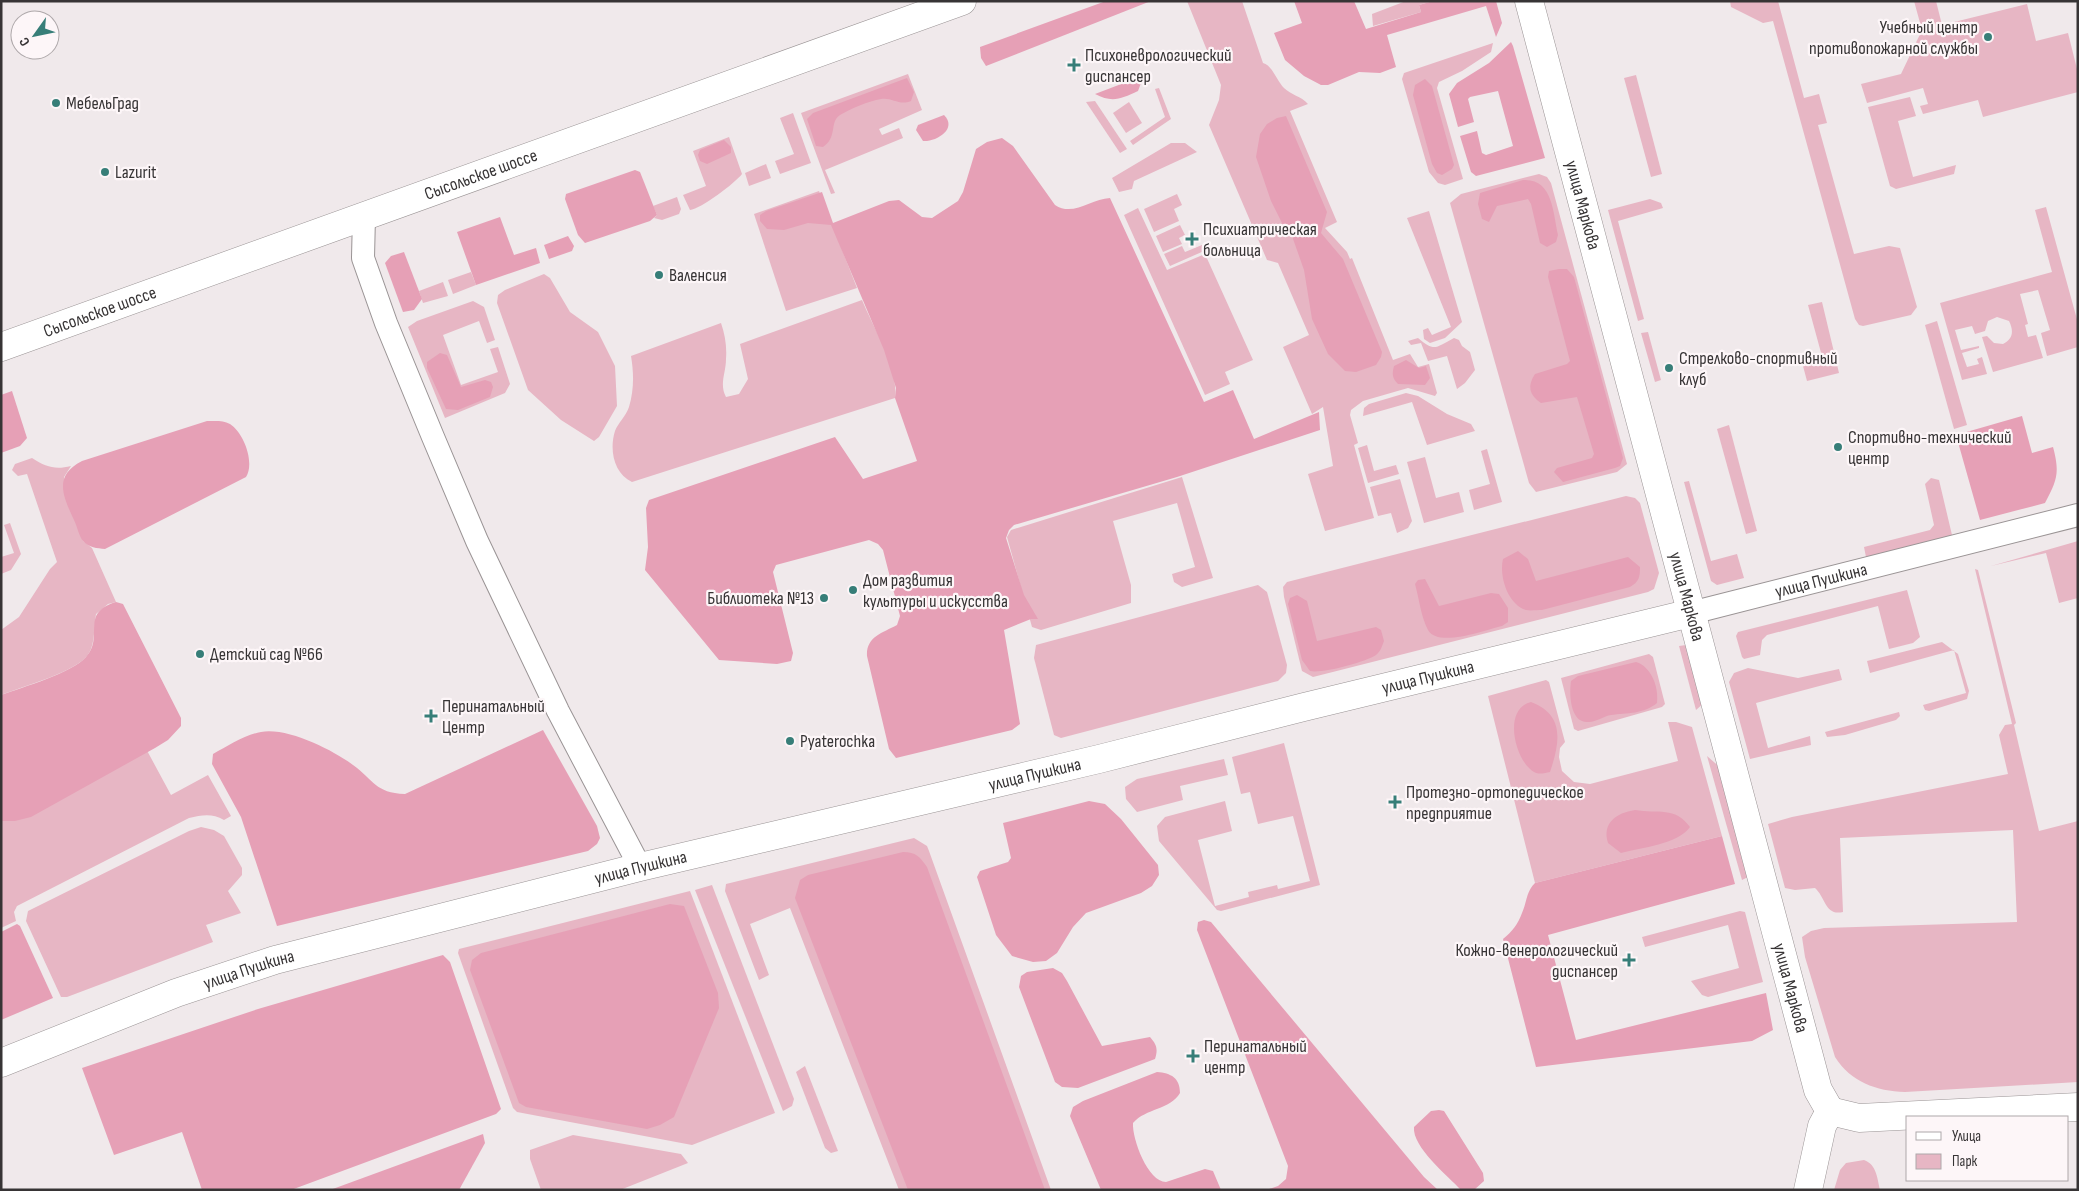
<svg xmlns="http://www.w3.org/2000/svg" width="2079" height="1191" font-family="'Sofia Sans Condensed',sans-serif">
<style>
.green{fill:#e7b6c4}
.forest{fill:#e6a0b6}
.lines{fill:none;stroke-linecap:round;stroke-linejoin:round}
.minor-casing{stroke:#9a9495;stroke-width:24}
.tertiary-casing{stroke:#9a9495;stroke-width:29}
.primary-casing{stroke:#9a9495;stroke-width:29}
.minor{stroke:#fff;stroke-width:22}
.tertiary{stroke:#fff;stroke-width:28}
.primary{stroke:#fff;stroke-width:28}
.poi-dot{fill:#377e78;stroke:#fdf6f8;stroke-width:2}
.labels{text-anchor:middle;stroke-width:4.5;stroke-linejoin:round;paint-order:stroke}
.poi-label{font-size:18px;fill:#373435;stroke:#fdf6f8;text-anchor:start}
.street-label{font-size:18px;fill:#373435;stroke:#fdf6f8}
</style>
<rect width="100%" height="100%" fill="#f0e9eb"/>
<g class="green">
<path d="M 1187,1 L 1242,1 L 1263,63 C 1272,65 1277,81 1284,88 C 1291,95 1301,96 1308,104 L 1290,111 L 1337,222 L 1325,228 L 1347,252 L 1350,259 L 1352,258 L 1393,360 L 1410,354 L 1418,367 L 1429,364 L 1437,393 L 1435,396 L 1408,388 L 1363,401 L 1351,410 L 1350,415 L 1358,443 L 1354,445 L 1374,518 L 1325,531 L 1308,474 L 1333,466 L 1323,407 L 1312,414 L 1283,347 L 1309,335 L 1278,263 L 1267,260 L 1209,125 L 1219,100 L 1221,85 Z"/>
<polygon points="1406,1 1433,1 1419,5 1421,12 1373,26 1372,14"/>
<polygon points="1730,1 1778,1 1804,98 1819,94 1827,123 1818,125 1854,254 1889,246 1900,248 1917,307 1911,315 1863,326 1859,325 1855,319 1773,21 1763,23 1731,7"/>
<polygon points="1914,1 1936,1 1942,25 2027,4 2036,41 2068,33 2078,73 2078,92 1983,117 1978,100 1923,114 1920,106 1928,104 1923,88 1867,103 1861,84 1901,74 1922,30"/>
<polygon points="1493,43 1491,52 1462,71 1439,82 1437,88 1463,179 1445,185 1438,183 1429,172 1402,79 1404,73"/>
<polygon points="908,74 922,110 879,129 882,135 899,128 903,138 825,170 835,193 831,194 801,113"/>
<polygon points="1636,75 1662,174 1651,177 1624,78"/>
<polygon points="1159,88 1171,119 1133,145 1130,141 1165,117 1155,89"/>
<polygon points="1910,97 1916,116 1898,121 1913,177 1956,165 1954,174 1896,189 1890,186 1868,107"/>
<polygon points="1095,101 1127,149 1120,153 1086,102"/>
<polygon points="1129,102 1142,123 1126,133 1113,113"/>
<polygon points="793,113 811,163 780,174 775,161 794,154 780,118"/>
<path d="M 729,137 L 742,174 C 735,183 701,209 690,210 L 683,195 L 706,186 L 693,151 Z"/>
<polygon points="1171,143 1185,143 1197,152 1134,181 1132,189 1119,192 1112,178"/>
<polygon points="766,164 771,178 749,186 745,173"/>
<polygon points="1539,174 1547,177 1551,183 1627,464 1617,472 1536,492 1529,483 1450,203 1461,194"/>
<polygon points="819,191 857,288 786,311 754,214"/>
<polygon points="1177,194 1182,205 1174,209 1179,221 1154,232 1144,209"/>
<polygon points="677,197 681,209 679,214 662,220 654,218 657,215 653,206"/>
<polygon points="1650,199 1661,203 1663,208 1618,221 1644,319 1638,321 1608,210"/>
<path d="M 2046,207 L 2078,323 L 2078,347 L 2047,356 L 2041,333 L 2050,330 L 2038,290 L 2020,294 L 2028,324 L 2025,325 L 2028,337 L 2036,335 L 2043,358 L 1993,372 L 1982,337 L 1987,336 L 1994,343 L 2003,344 C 2013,339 2014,331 2009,321 L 1997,317 L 1988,321 L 1985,331 L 1975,334 L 1972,326 L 1955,330 L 1961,350 L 1979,346 L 1979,348 L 1962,353 L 1967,367 L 1979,364 L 1977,359 L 1982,357 L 1987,374 L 1962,380 L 1940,303 L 2052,272 L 2035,210 Z"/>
<polygon points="1138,208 1167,270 1205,254 1253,360 1225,372 1230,384 1205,395 1124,215"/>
<polygon points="1429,211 1462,322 1445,338 1430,343 1424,339 1423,330 1428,328 1432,335 1451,327 1407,218"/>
<polygon points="1180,225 1185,235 1179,238 1182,244 1163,252 1156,236"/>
<polygon points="1202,245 1204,251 1170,266 1164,254 1182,246 1185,252"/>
<polygon points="471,272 476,285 453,294 448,280"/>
<polygon points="544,274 550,278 570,312 598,332 615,366 617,406 599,437 594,441 561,420 528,390 497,303 498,295 505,290"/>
<polygon points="443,282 448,296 423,303 419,291"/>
<path d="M 862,300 C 873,327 899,369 895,398 L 632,482 C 614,474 609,450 615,431 C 618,423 626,416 629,407 C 634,390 634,374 631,356 L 721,323 C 725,335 727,346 726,359 C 726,373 719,384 726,397 L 739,394 L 748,379 L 740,344 Z"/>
<polygon points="473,301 484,307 495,340 487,343 479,321 443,335 461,385 498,372 490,349 498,347 510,384 505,393 445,418 408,327 417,321"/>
<polygon points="1822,302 1839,373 1807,381 1803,366 1823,360 1808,305"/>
<polygon points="1937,321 1967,425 1954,429 1925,325"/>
<polygon points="1648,332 1661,380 1655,382 1641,333"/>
<path d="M 1418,338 C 1435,352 1435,348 1454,338 L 1459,340 L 1462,346 L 1470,352 L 1475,370 L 1465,383 L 1457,389 L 1447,356 L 1428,361 L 1421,343 L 1411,345 L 1408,341 Z"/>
<polygon points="1406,393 1418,396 1447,414 1471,424 1475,431 1427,445 1412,402 1363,416 1364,408 1369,404"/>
<polygon points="1729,425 1757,531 1746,534 1717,429"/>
<polygon points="1367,445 1374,471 1396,465 1399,474 1368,483 1358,448"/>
<polygon points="1487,449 1502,502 1474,510 1469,490 1490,484 1481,451"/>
<polygon points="1425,457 1436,498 1459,492 1464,512 1424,523 1407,462"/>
<path d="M 32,458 C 46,467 55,470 71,466 L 64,477 L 83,541 L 92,548 L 116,602 L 108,604 L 96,614 C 94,625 95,644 89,653 C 78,672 23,686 1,695 L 1,630 L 19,617 L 50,569 L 57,562 L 27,474 L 18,476 L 12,470 L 15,464 Z"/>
<polygon points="1182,477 1213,578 1182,587 1174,582 1172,574 1195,567 1177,503 1113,521 1131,585 1131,603 1041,630 1032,627 1007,537 1011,530"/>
<polygon points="1931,478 1939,480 1952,535 1949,540 1870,560 1866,557 1864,547 1930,530 1934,525 1925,484"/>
<polygon points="1400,479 1412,521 1408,528 1397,533 1391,513 1378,516 1370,487"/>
<polygon points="1689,481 1711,561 1737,554 1744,578 1717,585 1711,581 1684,482"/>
<polygon points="1626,496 1635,498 1640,503 1659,573 1654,589 1648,592 1313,677 1302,671 1284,597 1283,587 1287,582"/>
<polygon points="10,523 21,554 11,570 1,574 1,557 14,553 4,525"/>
<polygon points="2078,541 2078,598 2059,603 2046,553 1991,566"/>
<path d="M 1975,569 L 1978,570 L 2016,723 L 2014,725 L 2039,831 L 2078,821 L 2078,1082 L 1905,1092 C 1876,1091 1851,1082 1835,1057 L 1805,957 L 1802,937 L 1811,931 L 1824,928 L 2017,922 L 2013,830 L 1840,838 L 1843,912 C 1825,916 1826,898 1815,888 L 1795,890 L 1785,888 L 1768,824 L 1792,817 L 2008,774 L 1999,735 L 2005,725 L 2012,724 Z"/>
<polygon points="1258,585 1267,592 1287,665 1286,673 1278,681 1061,738 1054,735 1034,658 1036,645"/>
<polygon points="1907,590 1920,637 1913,643 1889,649 1878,606 1767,635 1762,640 1760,655 1744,659 1742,657 1736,636 1738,632"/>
<polygon points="1942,642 1958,654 1969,691 1967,699 1929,711 1925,710 1923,705 1966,693 1954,650 1870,673 1867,661"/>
<polygon points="1686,645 1705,702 1696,710 1679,646"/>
<polygon points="1649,654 1653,657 1665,704 1662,707 1578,731 1574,729 1561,678"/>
<polygon points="1748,668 1798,678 1839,669 1842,680 1756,703 1768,748 1810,736 1811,745 1750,759 1729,682 1734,673"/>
<polygon points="1546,680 1549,682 1565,742 1560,748 1559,757 1562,771 1574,782 1590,784 1678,761 1668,722 1676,722 1692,727 1722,836 1535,883 1488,696"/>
<polygon points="1899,712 1900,716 1896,720 1845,735 1827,737 1825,732"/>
<polygon points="1284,743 1320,885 1221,911 1217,910 1159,841 1157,826 1165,817 1225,801 1232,831 1198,840 1215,906 1249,897 1248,892 1277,885 1278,889 1310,881 1293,816 1258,824 1250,792 1241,794 1232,757"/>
<path d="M 144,745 L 171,795 L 208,775 L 231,816 L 224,820 C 212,813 202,815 189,818 L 17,906 L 14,912 L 16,921 L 1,928 L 1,808 Z"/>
<polygon points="1707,756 1723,770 1748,877 1742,880"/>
<polygon points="1224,759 1228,775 1180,786 1183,800 1137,812 1126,799 1125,787 1137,779"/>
<polygon points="201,827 214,830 224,836 242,868 242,875 228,891 241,913 206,925 213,942 67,997 61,997 26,921 28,911 189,831"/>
<polygon points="914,838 927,846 929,851 1051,1190 899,1190 790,908 750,924 769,975 759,980 725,891 726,884"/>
<polygon points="712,885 794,1099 792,1106 783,1111 695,890"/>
<polygon points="690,891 775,1113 692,1145 517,1112 513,1108 458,953 459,949"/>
<polygon points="1740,911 1745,912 1763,982 1708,997 1702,995 1691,981 1739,968 1728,925 1645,947 1642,937"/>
<polygon points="805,1066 838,1151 831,1153 825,1148 796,1072"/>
<polygon points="573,1135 681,1154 688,1163 620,1190 541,1190 530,1159 530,1150"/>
<path d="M 1864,1160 C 1877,1165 1877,1178 1880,1190 L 1834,1190 L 1840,1170 L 1846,1163 Z"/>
</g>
<g class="forest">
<polygon points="1106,1 1151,1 986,66 981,58 980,47"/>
<polygon points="1294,1 1354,1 1366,29 1421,12 1419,5 1433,1 1496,1 1502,23 1496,37 1486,6 1387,35 1396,67 1380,73 1359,72 1328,85 1321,85 1304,76 1285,60 1274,33 1302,23"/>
<polygon points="1511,42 1513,46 1545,158 1476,176 1471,172 1460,136 1477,131 1482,153 1486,155 1513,146 1498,91 1470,97 1468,99 1474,122 1458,127 1449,94 1457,83 1489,63"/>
<path d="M 907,78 L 914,92 L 911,101 C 899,106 892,97 881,99 C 869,101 850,109 840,115 C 829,122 838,137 823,147 L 816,146 L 807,119 L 813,113 Z"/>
<path d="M 1137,78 L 1141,83 L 1138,91 C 1121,99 1112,103 1095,94 Z"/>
<polygon points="1425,79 1432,86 1454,165 1452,169 1442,175 1437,173 1432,164 1413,95 1415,85"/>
<path d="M 944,115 C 958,129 936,142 923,141 L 916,130 L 918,125 Z"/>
<polygon points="1286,116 1327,212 1321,233 1343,259 1382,352 1381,357 1376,365 1356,372 1345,371 1328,354 1312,319 1304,270 1292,236 1283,225 1271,201 1256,157 1260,134 1267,124 1277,118"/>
<path d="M 1002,138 L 1013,146 L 1055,205 C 1073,217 1091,199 1110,198 L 1204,402 L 1233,390 L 1254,439 L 1319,412 L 1320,430 L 1177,477 L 1014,525 L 1009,530 L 1006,538 L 1024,595 L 1038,619 L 1031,619 L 1004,630 L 1020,724 L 1012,730 L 896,758 L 889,749 L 867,656 C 866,637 882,633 897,625 L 900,616 L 883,550 L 878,544 L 869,540 L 776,565 L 773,572 L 793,653 L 791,661 L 777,664 L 719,660 L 645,570 L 648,547 L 646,508 L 649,500 L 835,437 L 863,479 L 917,461 L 895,398 L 896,388 L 884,350 L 831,225 L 808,223 L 784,230 L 767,229 L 760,221 L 760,215 L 766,211 L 822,192 L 833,223 L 889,201 L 899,200 L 922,217 L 932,218 L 958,201 L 963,192 L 976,149 L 987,142 Z"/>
<polygon points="724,140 731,147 731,153 707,164 700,161 698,155 700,150"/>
<polygon points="635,170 640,172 657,215 650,221 585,243 578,235 565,199 566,194"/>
<path d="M 1523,180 C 1553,178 1553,213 1558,235 L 1556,242 L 1547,247 L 1540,243 L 1531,204 L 1528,199 L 1497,206 L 1489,222 L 1482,219 L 1478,204 L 1480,193 Z"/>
<polygon points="500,217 514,255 536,248 540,263 476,285 457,232"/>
<polygon points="568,236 574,246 572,251 549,259 544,245"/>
<polygon points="404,252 422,299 414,310 403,312 385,263 391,256"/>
<path d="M 1559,269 L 1567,269 L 1574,277 L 1623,458 L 1620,466 L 1615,468 L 1563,482 L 1554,472 L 1557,468 L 1592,458 L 1594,454 L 1577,397 L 1541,403 C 1529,395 1527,386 1535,374 L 1567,364 L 1570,361 L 1548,277 L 1549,271 Z"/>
<polygon points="440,353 447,355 461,387 485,380 491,382 493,387 490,397 458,410 446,409 427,368 427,362"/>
<path d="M 1406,360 L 1419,368 L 1426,366 L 1430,378 L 1425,385 L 1398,384 C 1392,378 1392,374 1394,366 Z"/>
<polygon points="12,391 27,438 20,446 1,453 1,395"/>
<path d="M 2022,416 L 2032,453 L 2053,447 C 2060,473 2057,480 2045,503 L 1980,520 L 1956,435 Z"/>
<path d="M 207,421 C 215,421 223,420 230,424 C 244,433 255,463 246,477 L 105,549 C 97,548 89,548 83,541 C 79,536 77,526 74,520 C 63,496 53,476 82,461 Z"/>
<path d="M 1518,551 L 1528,559 L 1536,581 L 1628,557 L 1640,567 C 1640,577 1639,582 1630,587 L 1542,610 C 1537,610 1530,611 1526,610 C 1507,604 1499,575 1503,559 Z"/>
<path d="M 1425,579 L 1439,606 L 1491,593 L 1499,594 L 1508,608 L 1508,622 L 1502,626 C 1485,630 1438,648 1428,630 C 1421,617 1419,598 1415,584 L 1418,580 Z"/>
<path d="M 1297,595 L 1307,601 L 1317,641 L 1376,627 L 1381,630 L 1384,641 C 1382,646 1381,651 1376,655 C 1366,662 1321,674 1310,671 L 1302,660 L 1288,604 L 1290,598 Z"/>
<path d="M 116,602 L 123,604 L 181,718 L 181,726 L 168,740 L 155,748 L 31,817 L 15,821 L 1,821 L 1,695 C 23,687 72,673 86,657 C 105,637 79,613 116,602 Z"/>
<path d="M 1636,662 C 1652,667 1659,688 1657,703 C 1644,714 1627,713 1611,715 C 1604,716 1596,722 1589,722 C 1570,724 1569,694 1571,681 L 1578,676 Z"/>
<path d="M 1531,702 C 1565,715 1560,742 1550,772 C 1545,773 1539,775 1534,772 C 1515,761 1502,709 1531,702 Z"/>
<path d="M 543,730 L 597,826 L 600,838 L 597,844 L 588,851 L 277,926 L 241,817 L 212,764 L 213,754 C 228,746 244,735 261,732 C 287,727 333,750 353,765 C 374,780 375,793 405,794 Z"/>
<polygon points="1089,801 1105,804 1121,819 1158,865 1159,875 1152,886 1141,893 1086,913 1073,927 1057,953 1046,961 1033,962 1012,956 996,935 977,877 980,871 1008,862 1011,858 1003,823"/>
<path d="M 1635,810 C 1658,814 1675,806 1690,827 C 1677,845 1642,847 1621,853 L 1608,843 C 1602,823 1616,813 1635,810 Z"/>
<path d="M 1722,836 L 1735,884 L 1548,935 L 1576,1040 L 1766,993 L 1773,1030 L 1752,1041 L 1536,1067 L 1503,939 C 1512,932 1518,924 1522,913 C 1527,902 1526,892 1535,883 Z"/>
<path d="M 903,852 C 916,852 920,857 927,867 L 1045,1190 L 908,1190 L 795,898 L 800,880 L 808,875 Z"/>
<polygon points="670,904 684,906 718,993 719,1008 674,1117 660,1125 647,1129 526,1107 519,1103 470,970 472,960 481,953"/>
<polygon points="1204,920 1211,922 1424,1177 1438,1190 1266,1190 1278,1186 1286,1179 1288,1166 1197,930 1198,922"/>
<polygon points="17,924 20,926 53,998 1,1020 1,932"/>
<polygon points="443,955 450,962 501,1109 496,1114 291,1190 202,1190 182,1132 114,1155 82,1068 258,1009"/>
<path d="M 1053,968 L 1062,973 L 1067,981 L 1102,1046 L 1150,1037 C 1157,1045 1158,1049 1155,1059 L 1078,1088 L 1062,1087 L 1055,1082 L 1019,987 L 1021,976 L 1027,972 Z"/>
<path d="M 1157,1072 C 1171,1073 1180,1078 1180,1093 C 1170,1110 1146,1108 1133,1123 C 1132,1139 1148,1182 1166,1182 L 1205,1169 L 1213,1171 L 1221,1190 L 1101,1190 L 1070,1116 L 1073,1107 L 1083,1101 Z"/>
<path d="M 1439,1110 L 1444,1111 L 1483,1173 L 1484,1181 L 1474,1190 L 1461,1190 C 1448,1176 1412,1147 1414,1127 L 1431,1111 Z"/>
<polygon points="483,1134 485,1143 459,1190 330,1190"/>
</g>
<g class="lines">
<defs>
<g id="minor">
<polyline points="364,216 363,258 386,323 433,437 477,541 558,711 640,867"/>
<path id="s1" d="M 1691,613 L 2078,515"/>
</g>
<g id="tertiary">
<path id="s2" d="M 1529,1 L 1818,1090 L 1830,1111"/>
<path id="s3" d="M 1,1063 L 176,993 L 275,960 L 640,867 L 1099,759 L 1304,707 L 1691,613"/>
<polyline points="1830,1111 1859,1118 2078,1107"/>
<polyline points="1808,1190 1822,1126 1830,1111"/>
</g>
<g id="primary">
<path id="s4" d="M 1,347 L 962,1"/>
</g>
</defs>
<use href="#minor" class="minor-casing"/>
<use href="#tertiary" class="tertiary-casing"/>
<use href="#primary" class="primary-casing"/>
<use href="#minor" class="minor"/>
<use href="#tertiary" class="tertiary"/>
<use href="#primary" class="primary"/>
</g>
<g class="poi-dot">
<circle cx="1988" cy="37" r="5"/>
<path d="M1071.5 57.5h5v5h5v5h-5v5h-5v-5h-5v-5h5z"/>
<circle cx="56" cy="103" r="5"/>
<circle cx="105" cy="172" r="5"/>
<path d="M1189.5 231.5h5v5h5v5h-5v5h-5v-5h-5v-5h5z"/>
<circle cx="659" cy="275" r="5"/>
<circle cx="1669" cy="368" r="5"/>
<circle cx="1838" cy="447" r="5"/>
<circle cx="853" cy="590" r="5"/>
<circle cx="824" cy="598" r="5"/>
<circle cx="200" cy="654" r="5"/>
<path d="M428.5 708.5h5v5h5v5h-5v5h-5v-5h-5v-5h5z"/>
<circle cx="790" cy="741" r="5"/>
<path d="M1392.5 794.5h5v5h5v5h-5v5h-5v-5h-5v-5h5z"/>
<path d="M1626.5 952.5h5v5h5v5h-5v5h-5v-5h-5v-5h5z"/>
<path d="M1190.5 1048.5h5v5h5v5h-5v5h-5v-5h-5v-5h5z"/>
</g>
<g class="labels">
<g class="poi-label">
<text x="1978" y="33" text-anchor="end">Учебный центр<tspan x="1978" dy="21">противопожарной службы</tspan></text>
<text x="1085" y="61">Психоневрологический<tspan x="1085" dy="21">диспансер</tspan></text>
<text x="66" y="109">МебельГрад</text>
<text x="115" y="178">Lazurit</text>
<text x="1203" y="235">Психиатрическая<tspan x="1203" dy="21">больница</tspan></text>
<text x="669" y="281">Валенсия</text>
<text x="1679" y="364">Стрелково-спортивный<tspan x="1679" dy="21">клуб</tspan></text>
<text x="1848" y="443">Спортивно-технический<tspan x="1848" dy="21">центр</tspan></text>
<text x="863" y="586">Дом развития<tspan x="863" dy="21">культуры и искусства</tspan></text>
<text x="814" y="604" text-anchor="end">Библиотека №13</text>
<text x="210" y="660">Детский сад №66</text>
<text x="442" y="712">Перинатальный<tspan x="442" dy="21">Центр</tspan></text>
<text x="800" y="747">Pyaterochka</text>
<text x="1406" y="798">Протезно-ортопедическое<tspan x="1406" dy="21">предприятие</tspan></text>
<text x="1618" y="956" text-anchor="end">Кожно-венерологический<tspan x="1618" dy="21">диспансер</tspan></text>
<text x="1204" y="1052">Перинатальный<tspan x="1204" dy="21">центр</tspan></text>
</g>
<g class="street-label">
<text dy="6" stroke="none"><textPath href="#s4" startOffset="510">Сысольское шоссе</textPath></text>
<text dy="6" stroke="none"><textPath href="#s2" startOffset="211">улица Маркова</textPath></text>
<text dy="6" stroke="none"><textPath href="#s4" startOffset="105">Сысольское шоссе</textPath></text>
<text dy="6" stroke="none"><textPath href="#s1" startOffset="134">улица Пушкина</textPath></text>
<text dy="6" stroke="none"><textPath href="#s2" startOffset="616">улица Маркова</textPath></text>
<text dy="6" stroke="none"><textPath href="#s3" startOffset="1480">улица Пушкина</textPath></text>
<text dy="6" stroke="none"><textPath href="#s3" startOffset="1075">улица Пушкина</textPath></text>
<text dy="6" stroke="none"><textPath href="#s3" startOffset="670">улица Пушкина</textPath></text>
<text dy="6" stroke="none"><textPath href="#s3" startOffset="265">улица Пушкина</textPath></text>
<text dy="6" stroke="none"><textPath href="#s2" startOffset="1021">улица Маркова</textPath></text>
</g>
</g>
<rect width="2079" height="1191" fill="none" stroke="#373435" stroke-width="5"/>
<rect x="1906" y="1116" width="162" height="65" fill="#fdf6f8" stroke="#aea8aa"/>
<rect x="1916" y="1132" width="25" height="8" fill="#ffffff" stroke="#aea8aa"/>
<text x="1952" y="1141" font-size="15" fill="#373435">Улица</text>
<rect x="1916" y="1154" width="25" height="15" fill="#e7b6c4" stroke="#aea8aa"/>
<text x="1952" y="1166" font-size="15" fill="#373435">Парк</text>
<g transform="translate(35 35) rotate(237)"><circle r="24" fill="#fdf6f8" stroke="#aea8aa"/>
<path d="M0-4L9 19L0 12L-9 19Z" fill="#377e78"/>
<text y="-8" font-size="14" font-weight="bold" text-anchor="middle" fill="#373435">С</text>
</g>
</svg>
